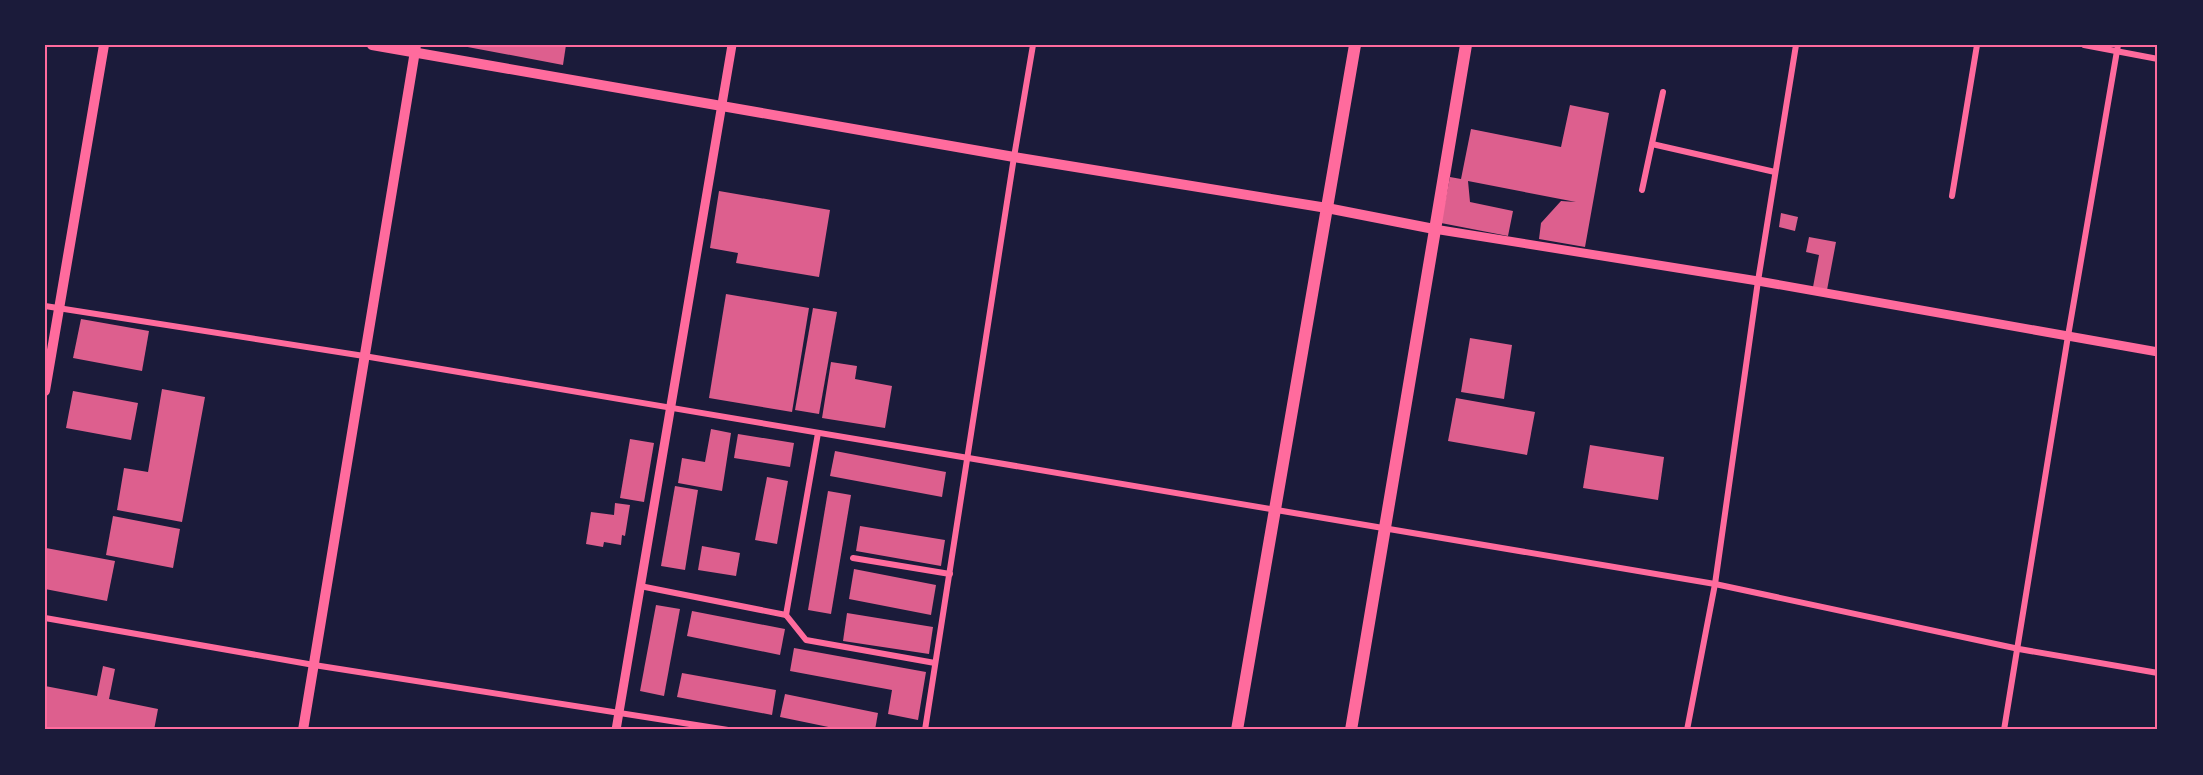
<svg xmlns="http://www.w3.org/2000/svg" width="2203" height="775" font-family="'Fira Sans',sans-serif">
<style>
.building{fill:#dd5f8e}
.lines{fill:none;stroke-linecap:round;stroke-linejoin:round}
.minor{stroke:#ff6b9d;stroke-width:6}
.tertiary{stroke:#ff6b9d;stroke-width:9}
.secondary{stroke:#ff6b9d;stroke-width:10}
.primary{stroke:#ff6b9d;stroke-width:12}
.neatline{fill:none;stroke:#ff6b9d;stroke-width:2}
</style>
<rect width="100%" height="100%" fill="#1b1b3a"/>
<g class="building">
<polygon points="457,45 566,45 563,65"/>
<polygon points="1570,105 1609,113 1585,247 1539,239 1541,223 1561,201 1576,202 1468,181 1470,202 1513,211 1508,236 1441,223 1450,177 1461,179 1471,129 1561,147"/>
<polygon points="719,191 830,210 819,277 736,263 738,253 710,248"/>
<polygon points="1781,213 1798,217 1795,231 1779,227"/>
<polygon points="1809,237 1836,242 1827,290 1813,287 1819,255 1806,252"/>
<polygon points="726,294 809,308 792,412 709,398"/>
<polygon points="813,308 837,312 819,414 795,410"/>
<polygon points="81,319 149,331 142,371 73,358"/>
<polygon points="1470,338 1512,345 1504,399 1461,392"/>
<polygon points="831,362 857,366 855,379 892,386 885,428 822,418"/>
<polygon points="162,389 205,397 182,522 117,510 124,468 148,472"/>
<polygon points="73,391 138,403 131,440 66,428"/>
<polygon points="1456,398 1535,412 1527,455 1448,441"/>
<polygon points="711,429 731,433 722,491 678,483 682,458 705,462"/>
<polygon points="738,434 794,443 790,467 734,458"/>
<polygon points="630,439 654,443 644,502 620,498"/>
<polygon points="1590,445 1664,457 1658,500 1583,488"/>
<polygon points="835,451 946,472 942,497 830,476"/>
<polygon points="767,477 788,481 777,544 755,540"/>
<polygon points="675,486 698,490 685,570 661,566"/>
<polygon points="828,491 851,495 831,614 808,610"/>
<polygon points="615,503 630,505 625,536 622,535 621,545 604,542 603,547 586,544 591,512 614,515"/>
<polygon points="113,516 180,529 173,568 106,555"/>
<polygon points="860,526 945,540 941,566 856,551"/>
<polygon points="702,546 740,553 736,576 698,570"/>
<polygon points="46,548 115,561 107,601 45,589"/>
<polygon points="854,569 936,585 931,615 849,599"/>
<polygon points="656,605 680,609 664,696 640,691"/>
<polygon points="692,611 785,629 780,655 687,636"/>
<polygon points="847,613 933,627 929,654 843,641"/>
<polygon points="794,648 926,672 918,720 888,714 892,690 790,671"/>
<polygon points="103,666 115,669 109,699 158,709 154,730 45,730 45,686 97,696"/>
<polygon points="682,673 776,690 772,715 677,697"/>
<polygon points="785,694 878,713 875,730 843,730 780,717"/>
</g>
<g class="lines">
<g class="minor">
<polyline points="2084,45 2158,59"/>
<polyline points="1652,144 1775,172"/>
<polyline points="1642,190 1663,92"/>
<polyline points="1952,196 1977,45"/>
<polyline points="45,306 364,356 1715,584 2019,649 2158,673"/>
<polyline points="853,558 950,574"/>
<polyline points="640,586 786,615 818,433"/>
<polyline points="786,615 806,640 935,663"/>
<polyline points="45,618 314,665 728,730"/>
<polyline points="925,730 1014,157 1033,45"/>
<polyline points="1687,730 1715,584 1758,281 1796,45"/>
<polyline points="2004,730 2068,336 2118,45"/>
</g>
<g class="tertiary">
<polyline points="1434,229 1758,281 2158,352"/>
<polyline points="616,730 732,45"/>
</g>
<g class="secondary">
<polyline points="372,45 1014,157 1327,208 1434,229"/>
<polyline points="45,391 104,45"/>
<polyline points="303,730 416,45"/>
</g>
<g class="primary">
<polyline points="1237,730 1355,45"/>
<path d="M 1351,730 C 1391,502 1426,273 1466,45"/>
</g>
</g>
<rect width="2203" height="775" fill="none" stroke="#1b1b3a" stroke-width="93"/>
<rect x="46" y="46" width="2110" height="682" class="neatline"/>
</svg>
